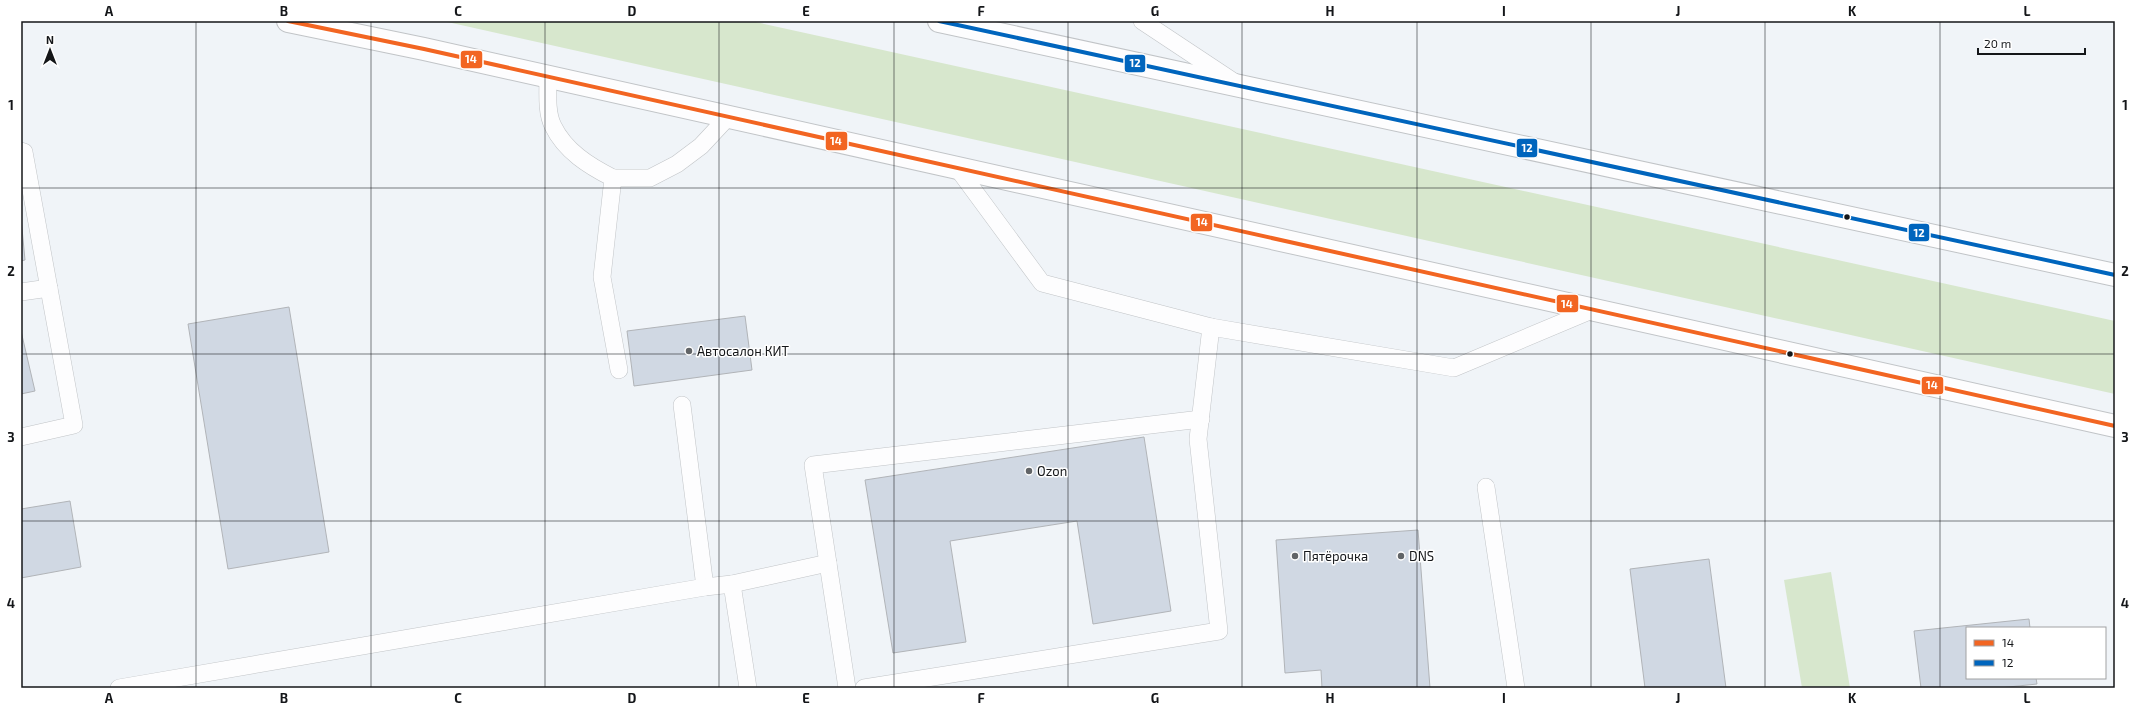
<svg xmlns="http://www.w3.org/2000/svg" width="2136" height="709" font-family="'Exo 2',sans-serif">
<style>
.green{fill:#d7e7cd}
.building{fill:#d0d8e3;stroke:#b1b4b8}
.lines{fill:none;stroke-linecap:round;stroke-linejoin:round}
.service-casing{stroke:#c1c4c7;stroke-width:18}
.primary-casing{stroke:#c1c4c7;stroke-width:24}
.service{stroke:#fdfdfe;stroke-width:17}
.primary{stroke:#fdfdfe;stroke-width:22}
.bus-1-casing{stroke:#fff;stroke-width:7}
.bus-2-casing{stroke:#fff;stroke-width:7}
.bus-1{stroke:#f26522;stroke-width:4}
.bus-2{stroke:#0065bd;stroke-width:4}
.grid{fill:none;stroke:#141619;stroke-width:1;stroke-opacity:0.55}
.bus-dot{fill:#141619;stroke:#fff;stroke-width:1.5}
.poi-dot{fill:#616467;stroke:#fff;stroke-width:1.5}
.labels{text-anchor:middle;stroke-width:3;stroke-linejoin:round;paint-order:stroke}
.poi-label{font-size:13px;fill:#141619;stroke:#fff;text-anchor:start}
.line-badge{stroke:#fff;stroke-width:1.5}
.badge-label{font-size:11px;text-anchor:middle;font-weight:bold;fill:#fff}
.neatline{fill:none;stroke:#141619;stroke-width:1.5}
.grid-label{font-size:13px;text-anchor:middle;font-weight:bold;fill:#141619}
</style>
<rect width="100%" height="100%" fill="#f0f4f8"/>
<g class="green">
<polygon points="443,21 751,21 2115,321 2115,394"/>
<polygon points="1831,572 1850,688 1802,688 1784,580"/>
</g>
<g class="building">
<polygon points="21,218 25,260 21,261"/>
<polygon points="289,307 329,552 228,569 188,324"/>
<polygon points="745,316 752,370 634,386 627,331"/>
<polygon points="21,331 35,391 21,394"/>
<polygon points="1144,437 1171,611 1093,624 1077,521 950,541 966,642 893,653 865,480"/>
<polygon points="70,501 81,567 21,578 21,509"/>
<polygon points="1418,530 1430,688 1322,688 1321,670 1285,673 1276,540"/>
<polygon points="1709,559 1726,688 1645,688 1630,569"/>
<polygon points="2029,619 2030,628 1967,628 1967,678 2036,678 2037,684 1999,688 1921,688 1914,631"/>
</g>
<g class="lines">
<defs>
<g id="service">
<polyline points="1142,21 1234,82"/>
<path d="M 548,76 C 548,92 546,112 553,126 C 565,151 589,166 613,178 L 602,277 L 619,370"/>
<polyline points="21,151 24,152 74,425 21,437"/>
<polyline points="958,169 1042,283 1211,327 1454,368 1592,310"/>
<polyline points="613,178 650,178 677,164 701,146 728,117"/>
<polyline points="21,292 49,288"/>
<polyline points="682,405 705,587"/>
<polyline points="1486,487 1516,688"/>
<polyline points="732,584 828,563"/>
<polyline points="119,688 705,587 732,584 748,688"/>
<polyline points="847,688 813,465 1201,419"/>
<polyline points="864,688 1219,631 1198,439 1211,327"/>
</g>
<g id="primary">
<polyline points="288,21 424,49 2115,426"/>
<polyline points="939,21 2115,275"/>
</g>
</defs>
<use href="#service" class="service-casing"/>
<use href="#primary" class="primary-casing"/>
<use href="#service" class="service"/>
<use href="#primary" class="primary"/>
<defs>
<polyline id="bus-1" points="288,21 424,49 2115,426"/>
<polyline id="bus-2" points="939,21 2115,275"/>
</defs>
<use href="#bus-1" class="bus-1-casing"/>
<use href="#bus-2" class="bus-2-casing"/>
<use href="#bus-1" class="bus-1"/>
<use href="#bus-2" class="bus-2"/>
</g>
<path class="grid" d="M 196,21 L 196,688M 371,21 L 371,688M 545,21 L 545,688M 719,21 L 719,688M 894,21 L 894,688M 1068,21 L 1068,688M 1242,21 L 1242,688M 1417,21 L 1417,688M 1591,21 L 1591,688M 1765,21 L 1765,688M 1940,21 L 1940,688M 21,188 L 2115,188M 21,354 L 2115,354M 21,521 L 2115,521"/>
<g class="bus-dot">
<circle cx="1847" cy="217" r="3.5"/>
<circle cx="1790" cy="354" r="3.5"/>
</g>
<g class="poi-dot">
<circle cx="689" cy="351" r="4"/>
<circle cx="1029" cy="471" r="4"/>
<circle cx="1295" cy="556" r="4"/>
<circle cx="1401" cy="556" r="4"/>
</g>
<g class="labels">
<g class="poi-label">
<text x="697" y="356">Автосалон КИТ</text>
<text x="1037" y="476">Ozon</text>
<text x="1303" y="561">Пятёрочка</text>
<text x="1409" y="561">DNS</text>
</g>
</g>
<g class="line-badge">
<rect x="460" y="50" width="23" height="19" rx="4" fill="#f26522"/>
<rect x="1124" y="54" width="22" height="19" rx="4" fill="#0065bd"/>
<rect x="825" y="131" width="23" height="20" rx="4" fill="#f26522"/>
<rect x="1516" y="138" width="22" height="20" rx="4" fill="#0065bd"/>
<rect x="1190" y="213" width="23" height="19" rx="4" fill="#f26522"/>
<rect x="1908" y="223" width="22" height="19" rx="4" fill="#0065bd"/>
<rect x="1556" y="294" width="23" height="19" rx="4" fill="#f26522"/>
<rect x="1921" y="376" width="23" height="19" rx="4" fill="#f26522"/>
</g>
<g class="badge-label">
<text x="471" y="63">14</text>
<text x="1135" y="67">12</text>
<text x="836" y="145">14</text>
<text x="1527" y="152">12</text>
<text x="1202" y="226">14</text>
<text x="1919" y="237">12</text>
<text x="1567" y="308">14</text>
<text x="1932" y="389">14</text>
</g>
<rect width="2136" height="709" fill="none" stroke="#ffffff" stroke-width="44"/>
<rect x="1966" y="627" width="140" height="52" fill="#ffffff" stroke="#a1a2a3"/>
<rect x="1974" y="640" width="20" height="6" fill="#f26522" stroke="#a1a2a3"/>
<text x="2002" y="647" font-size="12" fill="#141619">14</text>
<rect x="1974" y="660" width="20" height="6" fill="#0065bd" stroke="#a1a2a3"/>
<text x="2002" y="667" font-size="12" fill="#141619">12</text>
<g transform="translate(50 50)" stroke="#ffffff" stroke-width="3" paint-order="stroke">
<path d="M0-3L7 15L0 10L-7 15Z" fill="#141619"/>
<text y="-6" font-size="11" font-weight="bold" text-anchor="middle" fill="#141619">N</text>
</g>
<path d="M1978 48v6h107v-6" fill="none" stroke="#141619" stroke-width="2"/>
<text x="1984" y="48" font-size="12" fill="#141619" stroke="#ffffff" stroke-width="3" paint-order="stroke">20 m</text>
<rect x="22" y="22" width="2092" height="665" class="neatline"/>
<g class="grid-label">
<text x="109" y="16">A</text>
<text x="284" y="16">B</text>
<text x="458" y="16">C</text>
<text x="632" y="16">D</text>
<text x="806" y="16">E</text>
<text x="981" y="16">F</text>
<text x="1155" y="16">G</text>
<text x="1330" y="16">H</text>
<text x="1504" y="16">I</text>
<text x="1678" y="16">J</text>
<text x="1852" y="16">K</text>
<text x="2027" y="16">L</text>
<text x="11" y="110">1</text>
<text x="2125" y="110">1</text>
<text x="11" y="276">2</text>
<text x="2125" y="276">2</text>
<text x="11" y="442">3</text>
<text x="2125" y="442">3</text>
<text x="11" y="608">4</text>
<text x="2125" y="608">4</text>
<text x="109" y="703">A</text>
<text x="284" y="703">B</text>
<text x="458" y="703">C</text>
<text x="632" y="703">D</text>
<text x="806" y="703">E</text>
<text x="981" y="703">F</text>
<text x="1155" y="703">G</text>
<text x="1330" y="703">H</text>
<text x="1504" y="703">I</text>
<text x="1678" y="703">J</text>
<text x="1852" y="703">K</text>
<text x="2027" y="703">L</text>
</g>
</svg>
